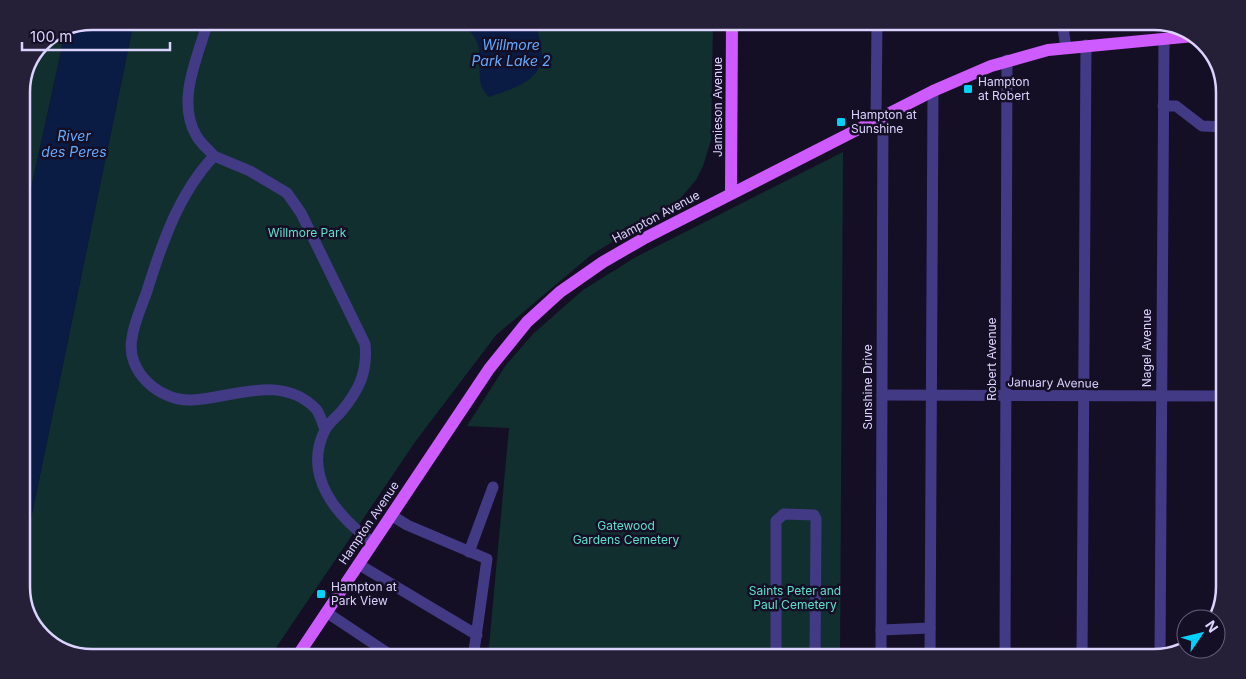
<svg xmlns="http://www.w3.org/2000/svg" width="1246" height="679" font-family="Inter,sans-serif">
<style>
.green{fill:#122f30}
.water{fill:#0a1b44}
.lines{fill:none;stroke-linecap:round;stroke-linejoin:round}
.minor{stroke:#423a85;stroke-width:11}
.major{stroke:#ce5bff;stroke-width:12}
.poi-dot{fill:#00d2ff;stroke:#150f26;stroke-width:2}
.labels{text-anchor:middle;stroke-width:5;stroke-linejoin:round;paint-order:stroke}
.poi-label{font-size:12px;fill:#dcd4ff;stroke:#150f26;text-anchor:start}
.street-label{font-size:12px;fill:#dcd4ff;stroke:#150f26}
.park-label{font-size:12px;fill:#5ee1ca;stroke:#150f26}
.water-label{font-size:14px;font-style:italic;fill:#62aaff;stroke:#150f26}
.rim{fill:none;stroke:#dcd4ff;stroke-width:2.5}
</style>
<rect width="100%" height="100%" fill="#150f26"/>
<g class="green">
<path d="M 134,21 L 713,21 L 711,140 L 703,166 L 696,180 L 678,201 L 591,255 L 496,335 L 415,442 L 269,658 C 232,658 84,665 59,649 C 28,630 21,602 21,567 Z"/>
<polygon points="65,33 21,235 21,88 42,42"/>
<polygon points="843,152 840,658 488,658 509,428 467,426 506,365 533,334 583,290 636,257"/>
</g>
<g class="water">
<polygon points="92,21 134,21 21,567 21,235 65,33"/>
<path d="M 429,21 L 536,21 C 537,32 542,45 542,56 C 541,82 509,90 489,97 C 468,79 493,49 466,28 C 453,30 438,33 429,21 Z"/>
</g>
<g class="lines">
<g class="minor">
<path d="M 208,21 C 198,57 176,100 196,135 C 200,143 208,149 214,156 C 179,193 162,243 147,291 C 142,306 134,322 132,338 C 125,372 161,402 192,400 C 233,398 281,373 316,409 C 320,414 323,424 325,430"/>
<polyline points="1062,21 1066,48"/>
<polyline points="1163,106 1176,106 1202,126 1225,127"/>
<polyline points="876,120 877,21"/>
<path d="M 214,156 L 250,171 L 287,193 L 301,213 L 365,344 C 368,373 358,392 340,413 C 335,418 328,424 325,430 C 302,476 337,516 372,542"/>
<polyline points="882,395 1225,396"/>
<polyline points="391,515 407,525 487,559 473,658"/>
<polyline points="469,552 493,487"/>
<polyline points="358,564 477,635"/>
<polyline points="1224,588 1225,487"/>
<polyline points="326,612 395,658"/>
<polyline points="881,630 930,628"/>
<polyline points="1160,656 1164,40"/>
<polyline points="776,658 776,521 784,514 814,515 816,519 815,658"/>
<polyline points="881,658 883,116"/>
<polyline points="930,658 933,91"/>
<polyline points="1005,658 1007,60"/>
<polyline points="1082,658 1086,45"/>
</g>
<g class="major">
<polyline points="731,193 732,21"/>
<polyline points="296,658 489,369 527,322 560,292 603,262 643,239 933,91 991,66 1048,50 1194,36"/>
</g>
</g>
<g class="poi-dot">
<rect x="963" y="84" width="10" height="10" rx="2.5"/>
<rect x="836" y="117" width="10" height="10" rx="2.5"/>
<rect x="316" y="589" width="10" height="10" rx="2.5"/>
</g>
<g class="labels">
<g class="poi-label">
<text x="978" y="86">Hampton<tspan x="978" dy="14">at Robert</tspan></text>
<text x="851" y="119">Hampton at<tspan x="851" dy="14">Sunshine</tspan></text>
<text x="331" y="591">Hampton at<tspan x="331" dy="14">Park View</tspan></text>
</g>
<g class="street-label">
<text transform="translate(718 107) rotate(-90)" y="4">Jamieson Avenue</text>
<text transform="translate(656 217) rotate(-28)" y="4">Hampton Avenue</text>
<text transform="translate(1147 348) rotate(-90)" y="4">Nagel Avenue</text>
<text transform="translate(992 359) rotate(-90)" y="4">Robert Avenue</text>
<text transform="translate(1053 383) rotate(1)" y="4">January Avenue</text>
<text transform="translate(868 387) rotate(-90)" y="4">Sunshine Drive</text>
<text transform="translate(369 523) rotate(-56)" y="4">Hampton Avenue</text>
</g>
<g class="park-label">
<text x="307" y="237">Willmore Park</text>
<text x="626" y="530">Gatewood<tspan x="626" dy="14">Gardens Cemetery</tspan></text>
<text x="795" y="595">Saints Peter and<tspan x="795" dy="14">Paul Cemetery</tspan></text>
</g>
<g class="water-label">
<text x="511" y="50">Willmore<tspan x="511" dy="16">Park Lake 2</tspan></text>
<text x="74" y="141">River<tspan x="74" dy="16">des Peres</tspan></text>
</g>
</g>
<path d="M0 0H1246V679H0ZM92 30H1154A62 62 0 0 1 1216 92V587A62 62 0 0 1 1154 649H92A62 62 0 0 1 30 587V92A62 62 0 0 1 92 30Z" fill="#251f37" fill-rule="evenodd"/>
<path class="rim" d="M92 30H1154A62 62 0 0 1 1216 92V587A62 62 0 0 1 1154 649H92A62 62 0 0 1 30 587V92A62 62 0 0 1 92 30Z"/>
<g transform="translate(1201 634) rotate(55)"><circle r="24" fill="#150f26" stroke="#655e7d"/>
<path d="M0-4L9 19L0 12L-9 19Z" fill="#00d2ff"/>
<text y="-8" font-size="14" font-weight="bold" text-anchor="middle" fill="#dcd4ff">N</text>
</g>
<path d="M22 42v8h148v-8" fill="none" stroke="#dcd4ff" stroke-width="2.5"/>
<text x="30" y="42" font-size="15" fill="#dcd4ff" stroke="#150f26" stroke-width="4" paint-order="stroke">100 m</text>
</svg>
